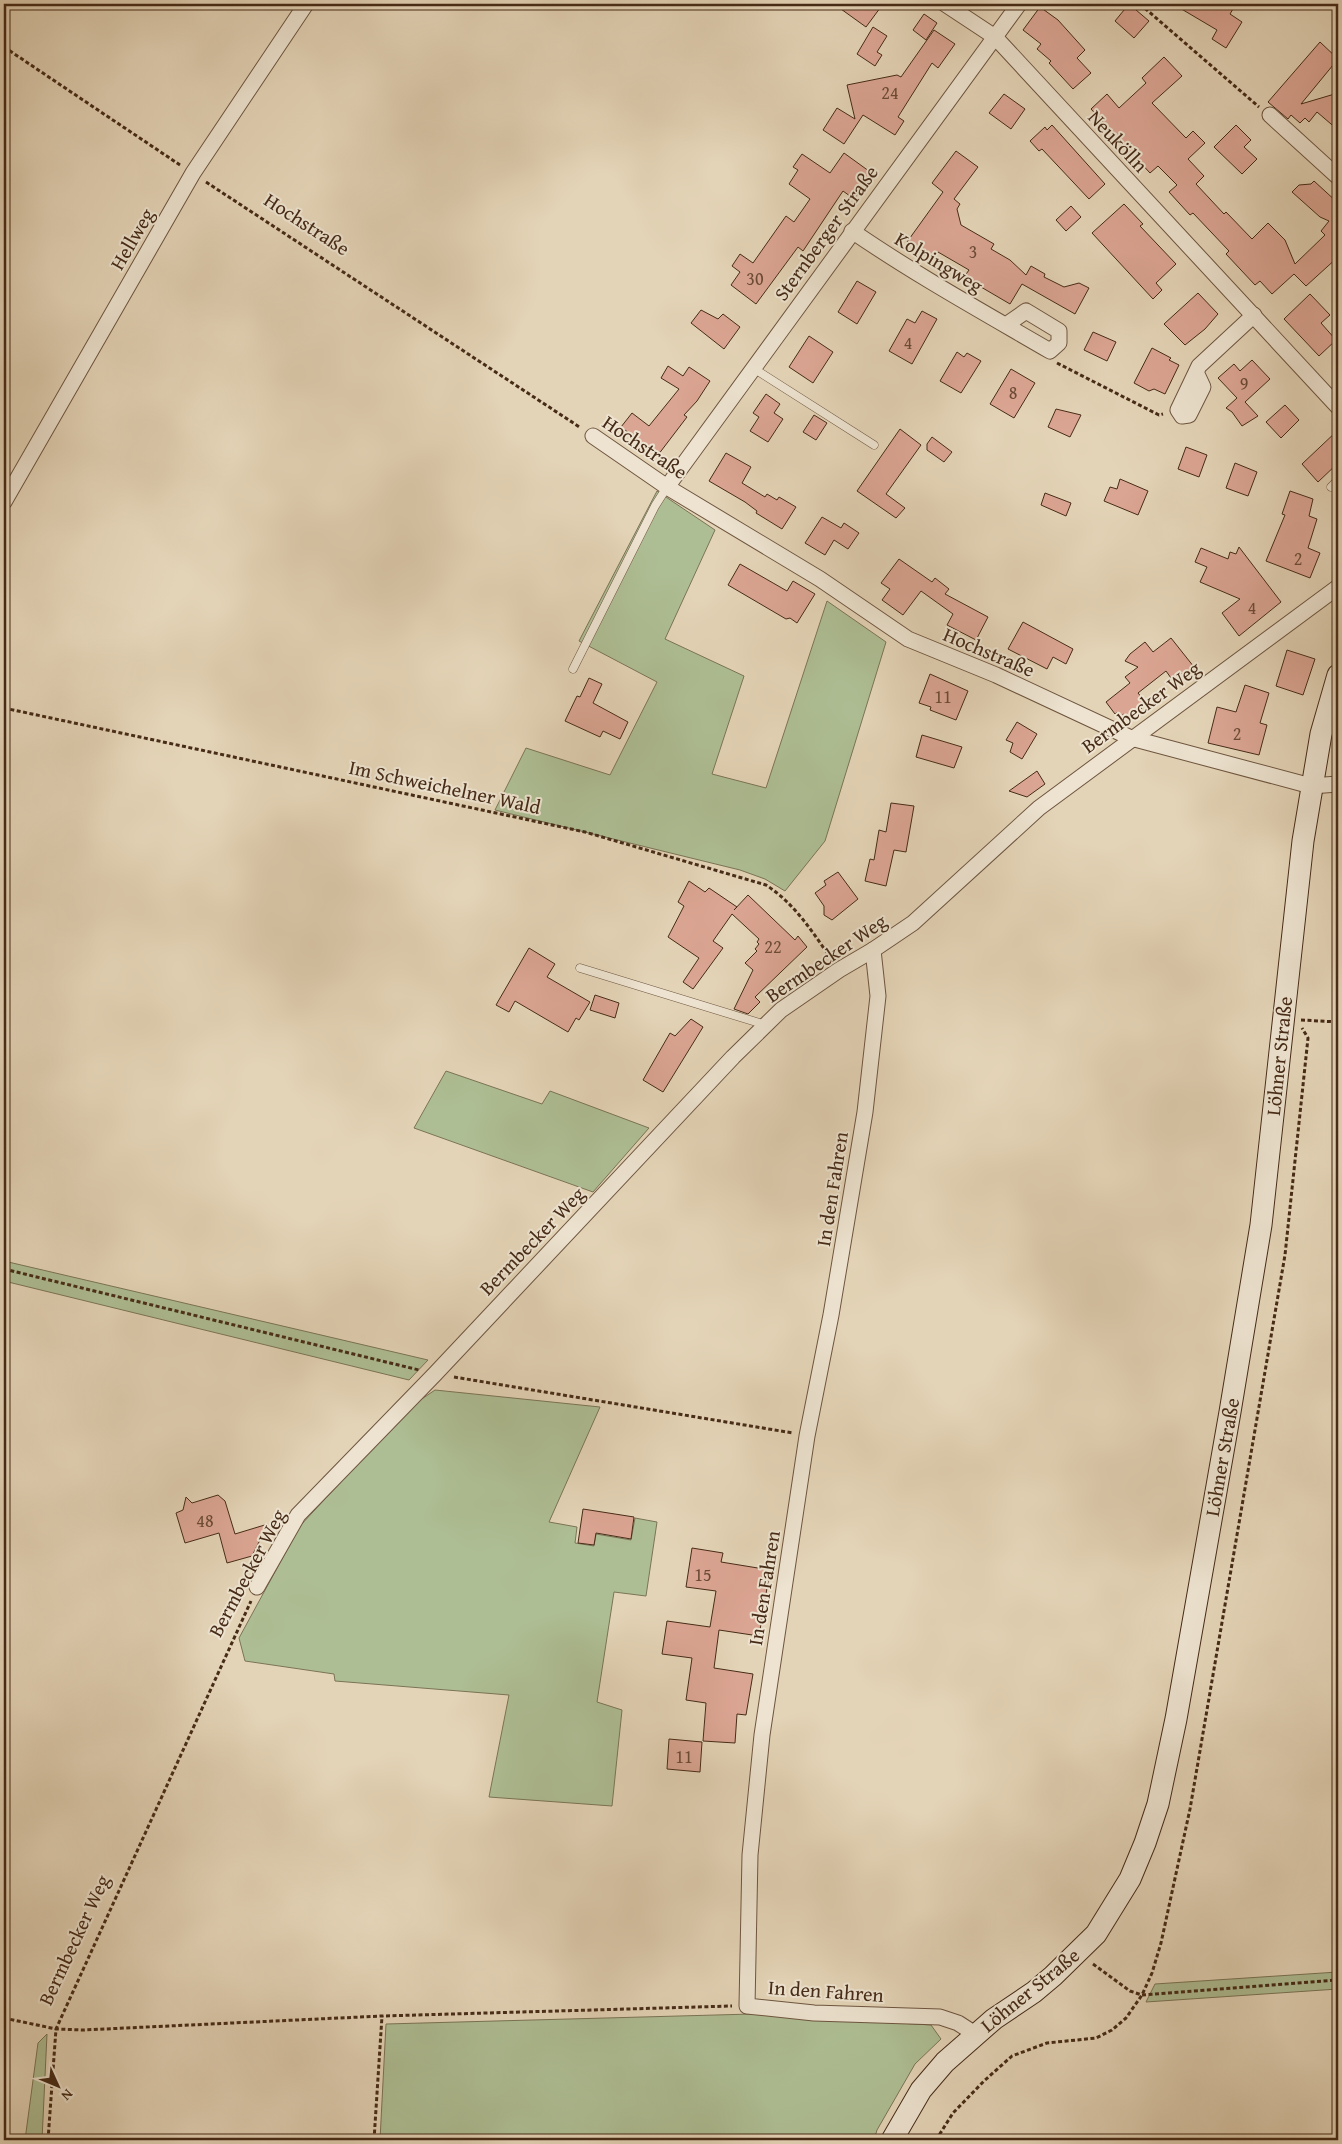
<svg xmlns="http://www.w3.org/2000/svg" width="1342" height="2144" font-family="'Gentium Book Plus',serif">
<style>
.green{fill:#aebe94;stroke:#7a7456}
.building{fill:#dba593;stroke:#462b17}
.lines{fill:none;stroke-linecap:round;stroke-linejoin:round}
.service-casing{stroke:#6e553f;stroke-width:9}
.minor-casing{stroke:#6e553f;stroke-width:17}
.secondary-casing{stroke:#462b17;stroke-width:23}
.path{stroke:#462b17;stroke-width:3;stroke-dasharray:4 2.5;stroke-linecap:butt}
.service{stroke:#ede3d0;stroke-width:8}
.minor{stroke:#ede3d0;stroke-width:15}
.secondary{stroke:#ede3d0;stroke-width:21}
.labels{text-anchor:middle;stroke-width:4;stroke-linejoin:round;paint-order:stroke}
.number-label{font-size:18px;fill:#6b4a36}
.street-label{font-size:20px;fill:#462b17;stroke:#ede3d0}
</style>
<rect width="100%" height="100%" fill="#e4d4b7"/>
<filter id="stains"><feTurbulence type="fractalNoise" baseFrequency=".004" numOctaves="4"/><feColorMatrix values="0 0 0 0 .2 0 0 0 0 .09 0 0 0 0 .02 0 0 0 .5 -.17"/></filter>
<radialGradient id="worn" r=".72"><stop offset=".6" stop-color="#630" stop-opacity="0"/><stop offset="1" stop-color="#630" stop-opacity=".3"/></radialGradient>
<g class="green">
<polygon points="657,491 715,530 665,639 744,676 712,774 766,788 827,601 886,642 825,841 785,891 765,879 740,870 495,810 526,748 610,775 657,682 579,641"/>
<polygon points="446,1071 542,1104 550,1091 649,1128 593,1192 414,1128"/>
<polygon points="4,1261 428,1360 409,1380 4,1281"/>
<polygon points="435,1390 600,1407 549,1522 577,1527 575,1543 594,1546 596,1534 631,1540 635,1518 657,1522 646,1596 614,1592 597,1702 622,1710 612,1806 489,1797 509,1695 335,1681 334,1674 245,1661 239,1638 300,1526 410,1407"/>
<polygon points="1338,1972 1338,1989 1146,2002 1155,1984"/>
<polygon points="752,2014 931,2025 941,2039 915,2064 877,2130 874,2140 380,2140 386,2024"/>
<polygon points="47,2034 42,2140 25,2140 38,2043"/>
</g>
<g class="building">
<polygon points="834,4 883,4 866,27"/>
<polygon points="1129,4 1149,21 1134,38 1115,21"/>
<polygon points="1173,4 1236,4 1230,14 1242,22 1226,48 1212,39 1217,30"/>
<polygon points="1040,7 1058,20 1085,50 1077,58 1091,73 1073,89 1049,63 1051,61 1037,49 1041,44 1023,30"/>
<polygon points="924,14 937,23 926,40 913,30"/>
<polygon points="873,27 887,36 877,52 882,55 875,66 857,54"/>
<polygon points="934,30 955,44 938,68 932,63 898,117 904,121 895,135 863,115 844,144 823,130 837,108 855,119 847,85 897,75 901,77"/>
<polygon points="1320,42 1338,59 1301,104 1338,93 1338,130 1317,112 1309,122 1305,118 1300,123 1291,115 1288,119 1268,102"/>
<polygon points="1164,57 1182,76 1152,103 1186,138 1193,131 1205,143 1188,159 1204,176 1196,184 1224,214 1226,212 1252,239 1268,223 1285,240 1295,264 1325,235 1321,231 1329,221 1320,217 1292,192 1299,185 1311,184 1314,181 1338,203 1338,257 1306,286 1294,274 1272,294 1260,281 1255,285 1226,254 1229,251 1193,213 1190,215 1169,192 1177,185 1158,166 1150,173 1091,109 1107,94 1119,108 1146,83 1142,78"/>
<polygon points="1004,94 1025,109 1011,129 989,113"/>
<polygon points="1052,125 1105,184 1089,199 1042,149 1039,151 1030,141 1045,127 1047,130"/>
<polygon points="1236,125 1251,140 1244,147 1257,159 1242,174 1214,147"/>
<polygon points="956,151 978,167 954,199 960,204 957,209 961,225 994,244 991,249 1010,260 1026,275 1031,266 1045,274 1044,277 1064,287 1079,283 1089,288 1075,314 1022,284 1010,304 964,277 969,270 938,252 932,260 907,242 943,192 932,183"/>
<polygon points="844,153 873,174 854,199 843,191 803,251 798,247 756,304 731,285 740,272 732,266 740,254 753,263 786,216 794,222 810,199 789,184 798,170 793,167 802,154 830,173"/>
<polygon points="1124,204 1143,224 1140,226 1176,264 1156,283 1162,290 1153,299 1092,233"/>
<polygon points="1071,206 1081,217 1066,231 1056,220"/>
<polygon points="857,281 876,292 857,324 838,312"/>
<polygon points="1198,293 1218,314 1205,329 1185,345 1164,324"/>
<polygon points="1310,294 1330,315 1321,323 1336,340 1319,356 1284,319"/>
<polygon points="701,310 718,319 723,314 740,327 724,349 691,323"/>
<polygon points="922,311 937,319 912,364 889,351 907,319 915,323"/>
<polygon points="1093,332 1116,342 1107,361 1084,350"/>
<polygon points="809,336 833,352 813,383 789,367"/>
<polygon points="1152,348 1171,358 1169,360 1179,365 1165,394 1154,389 1149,391 1134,383"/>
<polygon points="957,352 964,357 967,353 981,361 961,393 940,381"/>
<polygon points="1252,360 1270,379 1245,402 1258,416 1242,426 1232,412 1226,408 1237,398 1218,378 1234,364 1240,371"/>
<polygon points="668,366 683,376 689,367 710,381 697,401 684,415 687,417 658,455 621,427 632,413 649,426 679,389 661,378"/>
<polygon points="1011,369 1035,383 1014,418 990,404"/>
<polygon points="766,394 780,404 774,413 783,419 768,442 750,431 759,417 753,413"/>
<polygon points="1285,405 1299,420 1281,438 1266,422"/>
<polygon points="1056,409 1081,415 1070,437 1048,427"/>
<polygon points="814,415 827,423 816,440 803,432"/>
<polygon points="900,429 921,445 886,494 905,508 896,518 857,491"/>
<polygon points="1338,430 1338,463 1318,482 1302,464"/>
<polygon points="932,437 952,452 944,462 927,450 927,444"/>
<polygon points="1186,447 1207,455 1199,477 1178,469"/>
<polygon points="726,453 751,467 742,483 765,497 767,494 777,500 779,497 796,507 782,529 756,513 757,511 745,502 709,481"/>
<polygon points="1235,463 1257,472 1248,496 1226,488"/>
<polygon points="1120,479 1148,491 1138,515 1104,501 1110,487 1117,489"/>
<polygon points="1290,491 1313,499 1309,516 1317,519 1308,548 1320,553 1310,578 1266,561 1285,515 1282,514"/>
<polygon points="1045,493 1071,503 1066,516 1041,505"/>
<polygon points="822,517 841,528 844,523 859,533 848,549 834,540 825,555 805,543"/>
<polygon points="1239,547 1281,602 1239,636 1222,613 1240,599 1200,582 1207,567 1195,562 1201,548 1228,559 1230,552 1236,554"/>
<polygon points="899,559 932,582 935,578 949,589 945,594 988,617 976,640 947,625 953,614 921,591 903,615 882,600 890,589 881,583"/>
<polygon points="740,564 787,591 793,581 815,594 797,623 790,618 786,619 728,585"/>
<polygon points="1023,622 1073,649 1066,664 1053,657 1047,669 1008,649"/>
<polygon points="1171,638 1194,667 1183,675 1180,672 1171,678 1166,671 1138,693 1147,704 1128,719 1124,714 1121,716 1117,712 1115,714 1106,702 1130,683 1125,677 1138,667 1125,661 1130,654 1145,642 1153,652"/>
<polygon points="1287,650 1315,659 1303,695 1276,686"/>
<polygon points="930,674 968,691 956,720 930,710 931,707 919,703"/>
<polygon points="589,678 602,684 593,703 628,722 620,739 603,731 600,737 565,721 577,696 580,697"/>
<polygon points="1245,685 1269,693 1260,723 1267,725 1259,755 1208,743 1217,707 1236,712"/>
<polygon points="1017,722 1037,734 1022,759 1010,752 1013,743 1006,740"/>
<polygon points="922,735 962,747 954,768 916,757"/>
<polygon points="1037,771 1045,784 1027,797 1009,791"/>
<polygon points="891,803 914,806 906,852 894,850 886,886 865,881 870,859 874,860 879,830 886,832"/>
<polygon points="838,872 858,899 832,920 824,915 824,906 815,893 826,885 824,881"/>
<polygon points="689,881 705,892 709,888 737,907 734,910 748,895 795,940 798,936 807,947 755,997 760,1002 748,1014 734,1009 753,970 745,963 757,951 755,949 759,944 757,942 759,939 732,914 713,941 723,948 693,989 683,982 699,958 668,937 684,906 678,902"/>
<polygon points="529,948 555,964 547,977 590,1002 579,1020 576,1018 568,1032 515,1001 509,1012 496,1005"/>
<polygon points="595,995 619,1003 615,1018 590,1010"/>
<polygon points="691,1019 703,1027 663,1092 643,1080 670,1033 675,1036"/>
<polygon points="218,1495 225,1501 235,1534 268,1524 252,1556 227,1563 219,1533 185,1543 176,1513 183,1510 186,1497 192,1503"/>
<polygon points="583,1509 634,1517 631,1539 596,1533 594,1545 578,1543"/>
<polygon points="692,1548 723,1553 721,1562 770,1570 759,1636 719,1630 714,1668 753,1674 746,1715 737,1714 735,1743 703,1741 706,1703 686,1700 692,1658 662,1654 667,1621 710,1627 716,1591 686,1587"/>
<polygon points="669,1739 702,1742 700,1772 667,1769"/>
</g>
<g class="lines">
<defs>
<g id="service">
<polyline points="753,368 874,445"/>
<polyline points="1331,487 1338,480"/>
<polyline points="573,669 655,506 667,487"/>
<polyline points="580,968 766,1025"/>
</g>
<g id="minor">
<polyline points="945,4 995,37 1338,407"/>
<polyline points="1270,115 1338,177"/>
<path d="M 852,231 C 916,275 983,312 1050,351 L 1059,343 L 1059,331 L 1026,311 L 1006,325"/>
<polyline points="1196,372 1203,387 1189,415 1182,416 1178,410 1199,366 1254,315"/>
<polyline points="593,436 667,487 820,579 908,639 996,675 1131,738 1311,786 1338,784"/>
<polyline points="667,487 1019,4"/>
<polyline points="4,502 193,173 306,4"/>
<polyline points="873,950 878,996 865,1112 831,1315 807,1436 762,1735 750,1855 747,2006 814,2013 940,2017 958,2023 975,2034"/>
<polyline points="257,1587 298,1515 435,1374 733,1057 781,1010 839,970 873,950 913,923 1039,808 1338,587"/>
</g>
<polyline id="secondary" points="892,2140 921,2090 945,2062 994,2019 1034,1992 1053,1976 1096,1934 1130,1879 1145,1843 1158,1804 1176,1719 1230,1412 1261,1225 1303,841 1321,734 1338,675"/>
</defs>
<use href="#service" class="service-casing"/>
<use href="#minor" class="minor-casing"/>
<use href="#secondary" class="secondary-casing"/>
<g class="path">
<polyline points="1140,4 1259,107"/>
<polyline points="4,47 180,165"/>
<polyline points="206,182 581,428"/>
<polyline points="1057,363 1159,415 1163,414"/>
<path d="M 4,708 L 585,832 L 766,885 C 794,903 811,930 830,957"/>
<polyline points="1301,1020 1338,1022"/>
<polyline points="4,1269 419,1370"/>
<polyline points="454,1377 793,1433"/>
<polyline points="1093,1964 1130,1991 1142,1995 1338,1980"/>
<polyline points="4,2018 56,2029 83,2030 382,2016 732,2006"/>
<polyline points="48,2140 56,2029 251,1601"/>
<polyline points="374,2140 382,2016"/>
<polyline points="936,2140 953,2113 984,2081 1012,2056 1047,2043 1096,2038 1112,2030 1126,2018 1142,1995 1152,1973 1161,1943 1190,1809 1285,1255 1308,1038 1302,1028"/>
</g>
<use href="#service" class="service"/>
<use href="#minor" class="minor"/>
<use href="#secondary" class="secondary"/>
</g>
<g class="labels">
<g class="number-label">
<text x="890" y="99">24</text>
<text x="973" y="258">3</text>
<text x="755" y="285">30</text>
<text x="908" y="349">4</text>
<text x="1244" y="390">9</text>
<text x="1013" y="399">8</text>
<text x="1298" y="565">2</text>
<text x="1252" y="614">4</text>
<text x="943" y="703">11</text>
<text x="1237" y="740">2</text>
<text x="773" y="953">22</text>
<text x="205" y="1527">48</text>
<text x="703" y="1581">15</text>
<text x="684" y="1763">11</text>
</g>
<g class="street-label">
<text transform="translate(1118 141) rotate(47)" y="7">Neukölln</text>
<text transform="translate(307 224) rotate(33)" y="7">Hochstraße</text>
<text transform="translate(826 233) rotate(-54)" y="7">Sternberger Straße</text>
<text transform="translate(132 239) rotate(-60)" y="7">Hellweg</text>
<text transform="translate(939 262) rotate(31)" y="7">Kolpingweg</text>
<text transform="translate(645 447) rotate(34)" y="7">Hochstraße</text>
<text transform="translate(989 652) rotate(23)" y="7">Hochstraße</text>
<text transform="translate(1141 707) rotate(-36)" y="7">Bermbecker Weg</text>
<text transform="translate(445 787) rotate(12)" y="7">Im Schweichelner Wald</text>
<text transform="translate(826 958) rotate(-34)" y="7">Bermbecker Weg</text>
<text transform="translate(1279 1056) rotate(-84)" y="7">Löhner Straße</text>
<text transform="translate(832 1189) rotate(-81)" y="7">In den Fahren</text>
<text transform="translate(532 1241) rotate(-46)" y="7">Bermbecker Weg</text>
<text transform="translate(1222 1457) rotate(-80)" y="7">Löhner Straße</text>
<text transform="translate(247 1573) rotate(-62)" y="7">Bermbecker Weg</text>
<text transform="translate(764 1588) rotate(-81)" y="7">In den Fahren</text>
<text transform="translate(74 1940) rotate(-65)" y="7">Bermbecker Weg</text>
<text transform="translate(1030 1990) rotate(-39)" y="7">Löhner Straße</text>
<text transform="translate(826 1991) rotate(4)" y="7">In den Fahren</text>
</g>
</g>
<rect width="1342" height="2144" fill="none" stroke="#e4d4b7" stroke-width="20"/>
<rect x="5" y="5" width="1332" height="2134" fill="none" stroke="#462b17" stroke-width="2.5"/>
<rect x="10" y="10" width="1322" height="2124" fill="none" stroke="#462b17"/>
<g transform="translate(58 2086) rotate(134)" stroke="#ede3d0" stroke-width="4" paint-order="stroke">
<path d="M0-4L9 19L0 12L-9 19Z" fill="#462b17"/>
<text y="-8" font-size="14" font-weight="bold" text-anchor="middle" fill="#462b17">N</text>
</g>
<rect width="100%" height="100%" filter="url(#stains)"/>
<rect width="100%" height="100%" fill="url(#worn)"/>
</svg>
